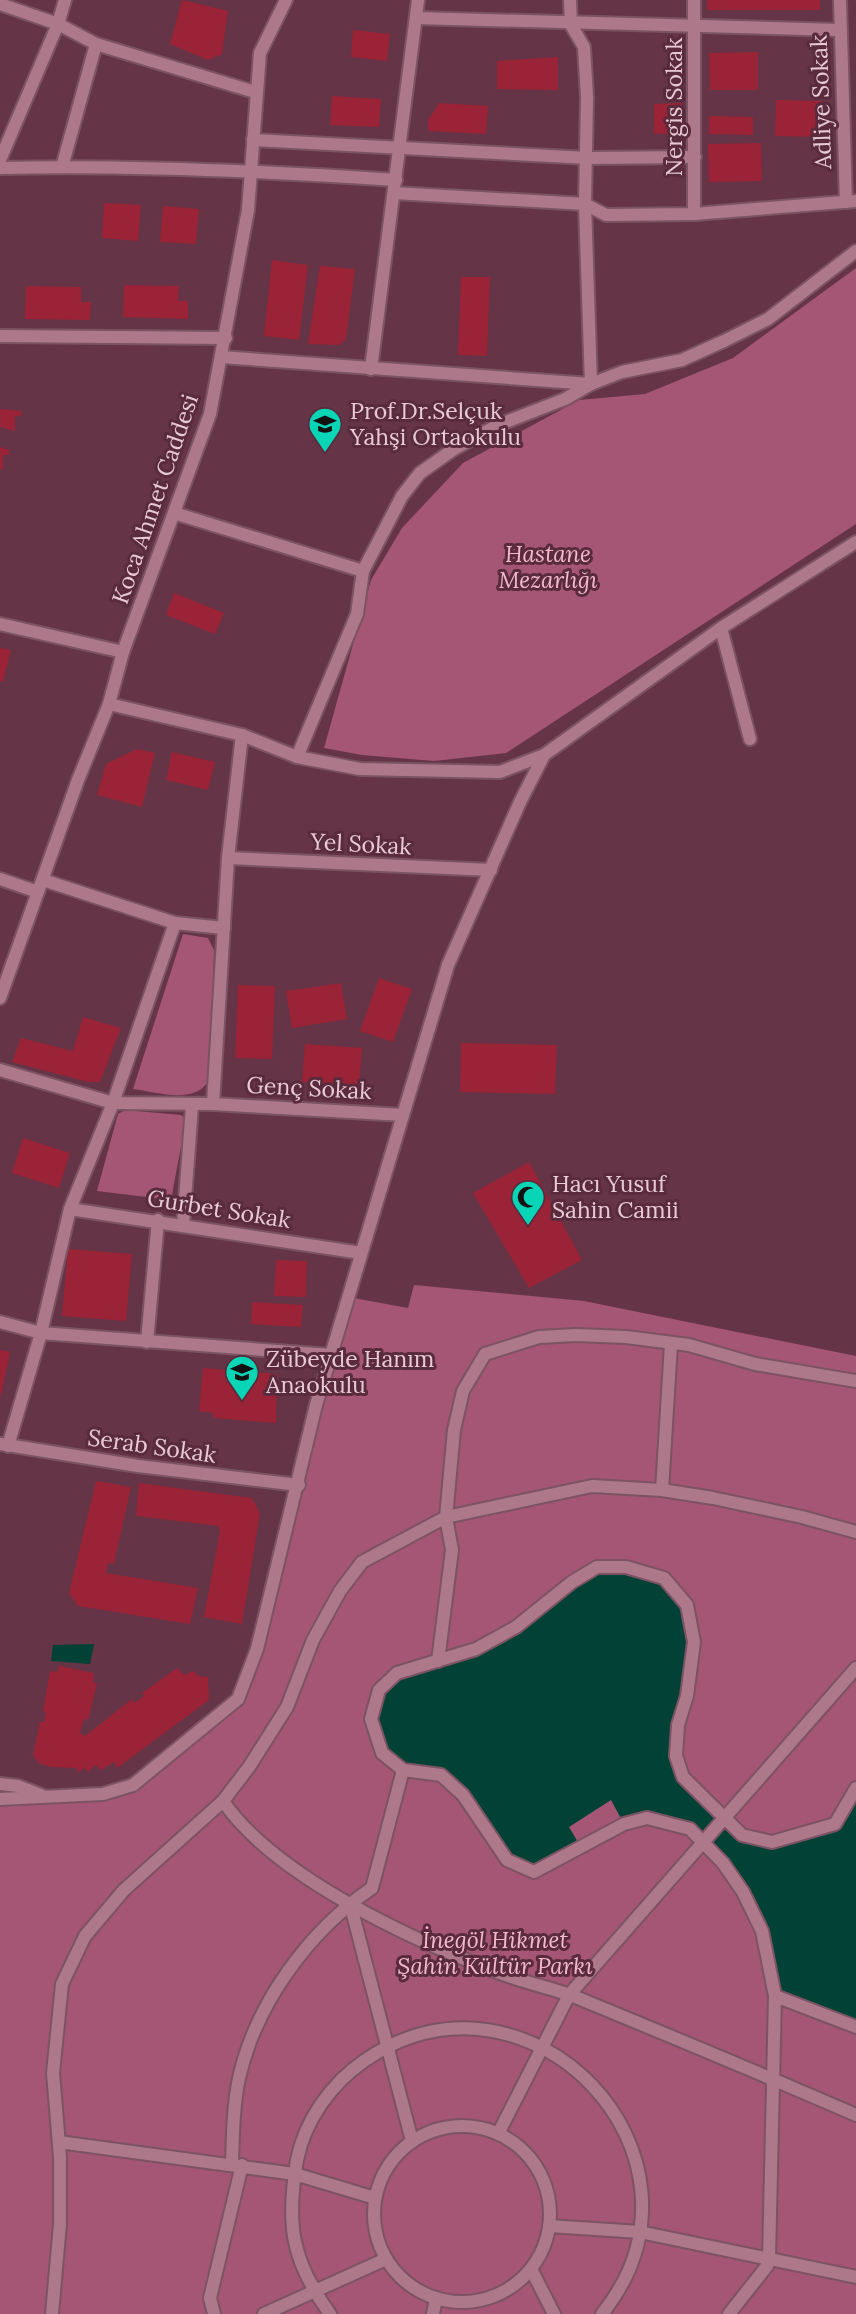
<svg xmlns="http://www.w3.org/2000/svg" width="856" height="2314" font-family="Lora,serif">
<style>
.green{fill:#a55674}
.water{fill:#014136}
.building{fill:#9a2337}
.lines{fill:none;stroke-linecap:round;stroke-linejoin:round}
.minor-casing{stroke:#7b5362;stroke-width:16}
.minor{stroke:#ae788b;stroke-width:12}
.labels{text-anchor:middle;stroke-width:6;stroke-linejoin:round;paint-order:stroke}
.street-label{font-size:23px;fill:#e8cad4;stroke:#592b3d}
.poi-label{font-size:23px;fill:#e8cad4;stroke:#592b3d;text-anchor:start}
.park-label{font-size:23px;font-style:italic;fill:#f4b8cc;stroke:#592b3d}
</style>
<rect width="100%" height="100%" fill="#653547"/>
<g class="green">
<polygon points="856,268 856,524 506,753 434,761 362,755 324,748 371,580 402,528 463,463 579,400 645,394 733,358"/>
<path d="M 183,934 L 208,938 L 214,950 L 210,1078 C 197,1106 158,1092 133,1089 Z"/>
<polygon points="125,1110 181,1115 186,1120 171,1200 97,1191 118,1114"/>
<polygon points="414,1285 584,1301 856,1356 856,2314 0,2314 0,1800 132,1785 238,1699 348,1297 408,1308"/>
</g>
<g class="water">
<polygon points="597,1567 664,1578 687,1605 694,1642 678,1725 683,1777 742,1835 772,1842 835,1824 856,1788 856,2027 775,1996 762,1931 743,1892 690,1829 647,1818 624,1824 611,1800 569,1827 582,1849 534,1872 507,1860 441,1776 403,1770 382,1753 371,1719 379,1690 397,1673 476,1649"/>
<polygon points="94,1644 90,1664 51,1661 53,1645"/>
</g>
<g class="building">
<polygon points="182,0 228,11 222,54 208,60 170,44"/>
<rect x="707" y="0" width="113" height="10"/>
<polygon points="353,30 390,34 387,61 351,57"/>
<polygon points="758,52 758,90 710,90 709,53"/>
<polygon points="558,57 558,90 497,89 497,61"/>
<polygon points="332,96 381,99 379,127 330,125"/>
<polygon points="776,100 822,101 821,137 775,136"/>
<polygon points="439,103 488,106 486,134 428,131 428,120"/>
<polygon points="682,103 683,133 654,134 654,104"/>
<polygon points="709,116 753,117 753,135 709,134"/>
<polygon points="761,143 762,181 709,182 708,144"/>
<polygon points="104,203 141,205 138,241 102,238"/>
<polygon points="163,206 199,209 196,244 160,242"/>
<polygon points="272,260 308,265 299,340 264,336"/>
<polygon points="320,266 355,269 346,339 339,345 308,344"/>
<polygon points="461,277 490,277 487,356 458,355"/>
<polygon points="124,285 179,286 178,301 188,301 188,319 123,317"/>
<polygon points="26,286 81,287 81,302 91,302 90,320 25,319"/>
<polygon points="0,409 21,411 21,416 15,416 15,431 0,427"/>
<polygon points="0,447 9,450 9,455 3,455 3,469 0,469"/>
<polygon points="174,593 224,613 215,634 166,615"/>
<polygon points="0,648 11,650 3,682 0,681"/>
<polygon points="137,749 155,753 142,807 97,795 106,764"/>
<polygon points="172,752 215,762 208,790 166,780"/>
<polygon points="379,978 412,989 393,1042 360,1031"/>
<polygon points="341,983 347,1019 292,1028 286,991"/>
<polygon points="238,985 275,986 272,1059 235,1058"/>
<polygon points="83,1017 121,1028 100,1082 88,1082 12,1062 21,1038 73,1051"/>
<polygon points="461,1043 557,1045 555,1094 460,1092"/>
<polygon points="305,1044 362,1048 359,1085 302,1082"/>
<polygon points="23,1138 70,1153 59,1188 12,1173"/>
<polygon points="529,1162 582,1260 529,1288 473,1193"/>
<polygon points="68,1249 132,1254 126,1321 62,1316"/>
<polygon points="276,1260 307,1261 306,1297 274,1296"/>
<polygon points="252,1302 303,1305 301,1327 251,1324"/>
<polygon points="0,1350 10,1352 1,1395 0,1395"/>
<polygon points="203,1368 277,1374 276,1423 213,1418 213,1413 199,1411"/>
<polygon points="96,1481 131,1487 114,1564 108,1563 106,1573 198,1588 190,1624 78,1606 69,1593"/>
<polygon points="139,1483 252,1498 260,1513 242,1624 204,1617 220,1531 218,1526 136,1516"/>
<polygon points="59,1666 94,1673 93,1682 97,1684 88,1720 84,1719 80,1733 85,1736 132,1699 134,1703 144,1696 142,1693 177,1668 184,1675 193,1671 199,1676 208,1677 209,1700 117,1768 114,1762 101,1770 96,1765 88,1772 85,1768 78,1772 76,1768 52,1767 40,1764 33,1755 40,1722 44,1722 46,1712 43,1711 50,1671 57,1672"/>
</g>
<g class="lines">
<defs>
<g id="minor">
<polyline points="840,0 846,202"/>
<polyline points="0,4 58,24 96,44 255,92"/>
<polyline points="417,18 839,30"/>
<polyline points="253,140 588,158 695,157"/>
<polyline points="0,160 58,24 65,0"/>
<polyline points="62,167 96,44"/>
<path d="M 0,168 C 132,165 264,171 396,180"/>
<polyline points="394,193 585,204 606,215 694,214 856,201"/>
<polyline points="694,214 694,0"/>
<polyline points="0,336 226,338"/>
<polyline points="221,357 591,384 585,204 587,97 584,47 571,25 570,0"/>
<polyline points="371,369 418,0"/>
<polyline points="174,513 363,571"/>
<polyline points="0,624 123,652"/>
<polyline points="721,628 750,739"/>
<polyline points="109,704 242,735 297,757 360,769 500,772 544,755 721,628 856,542"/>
<polyline points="297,757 357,614 363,571 402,496 420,473 454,449 498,425 565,399 591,384 622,372 682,360 724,341 768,319 856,251"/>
<polyline points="228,858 491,870"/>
<polyline points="0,879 38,892"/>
<polyline points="43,880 175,923 224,928"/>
<polyline points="0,998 78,780 109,704 123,652 210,414 248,210 260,53 286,0"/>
<polyline points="0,1070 113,1103 213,1104 403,1115"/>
<polyline points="213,1104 228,858 242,735"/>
<polyline points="70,1209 361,1253"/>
<polyline points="183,1226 192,1106"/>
<polyline points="0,1322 41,1333 331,1355"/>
<polyline points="147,1342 158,1220"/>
<polyline points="1,1444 138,1466 299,1485"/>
<polyline points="8,1446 41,1333 70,1209 113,1103 175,923"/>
<polyline points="662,1490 671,1344"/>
<polyline points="438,1661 452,1550 446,1517 454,1430 463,1391 485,1354 539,1337 576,1335 626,1337 689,1345 755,1364 856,1381"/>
<polyline points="0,1784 18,1786 41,1795"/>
<polyline points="856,1788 835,1824 772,1842 742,1835 683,1777 676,1756 678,1725 687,1696 694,1642 687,1605 664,1578 626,1567 597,1567 572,1582 516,1627 476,1649 397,1673 379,1690 371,1719 382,1753 403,1770 441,1775 463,1795 507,1860 534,1872 624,1824 647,1818 690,1829 723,1863 743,1892 762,1931 775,1996 856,2027"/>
<polyline points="0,1799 103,1794 133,1785 238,1699 257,1649 316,1405 448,965 520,802 544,755"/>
<path d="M 223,1801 C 274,1876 412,1940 497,1972 C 522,1982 548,1987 573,1996 C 668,2035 762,2074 856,2115"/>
<polyline points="350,1903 412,2141"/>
<circle cx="462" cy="2214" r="88"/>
<polyline points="498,2134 569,1995 856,1668"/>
<polyline points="59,2142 295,2174 375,2198"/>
<path d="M 232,2164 C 233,2135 233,2107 239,2078 C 256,2003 309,1931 372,1888 L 403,1770"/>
<polyline points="549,2226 640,2232 856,2277"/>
<polyline points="531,2269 554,2314"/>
<polyline points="52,2314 60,2224 60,2157 53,2073 62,1984 85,1936 124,1890 223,1801 249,1767 287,1707 313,1640 340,1591 362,1562 446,1517 592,1486 662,1490 713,1498 802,1517 856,1532"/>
<polyline points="214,2314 210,2298 242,2165"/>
<polyline points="264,2314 386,2259"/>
<path d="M 330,2314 C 291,2260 286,2224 297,2160 C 305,2120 331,2084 364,2061 C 528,1947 729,2156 602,2314"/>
<polyline points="433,2314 436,2298"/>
<polyline points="729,2314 767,2266 769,2259 775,1996"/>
</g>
</defs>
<use href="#minor" class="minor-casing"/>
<use href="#minor" class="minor"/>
</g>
<defs>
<symbol id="school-pin" viewBox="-11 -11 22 30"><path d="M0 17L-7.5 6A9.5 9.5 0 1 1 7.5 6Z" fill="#07d5b6" stroke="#592b3d"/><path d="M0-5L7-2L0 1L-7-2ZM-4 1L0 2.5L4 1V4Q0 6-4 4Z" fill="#111"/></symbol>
<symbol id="mosque-pin" viewBox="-11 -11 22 30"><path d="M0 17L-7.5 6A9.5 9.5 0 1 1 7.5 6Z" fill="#07d5b6" stroke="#592b3d"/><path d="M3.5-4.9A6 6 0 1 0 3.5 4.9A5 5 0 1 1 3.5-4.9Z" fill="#111"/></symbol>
</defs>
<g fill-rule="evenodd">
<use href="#school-pin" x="306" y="405" width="38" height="52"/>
<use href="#mosque-pin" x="509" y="1178" width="38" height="52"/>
<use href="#school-pin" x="223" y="1353" width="38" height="52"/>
</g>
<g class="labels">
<g class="street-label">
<text transform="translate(821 102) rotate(-92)" y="8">Adliye Sokak</text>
<text transform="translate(674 107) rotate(-90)" y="8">Nergis Sokak</text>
<text transform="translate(155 499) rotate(-71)" y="8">Koca Ahmet Caddesi</text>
<text transform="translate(361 844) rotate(3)" y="8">Yel Sokak</text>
<text transform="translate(309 1088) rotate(3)" y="8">Genç Sokak</text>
<text transform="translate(219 1209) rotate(9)" y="8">Gurbet Sokak</text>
<text transform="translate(152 1446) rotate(8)" y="8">Serab Sokak</text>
</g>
<g class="poi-label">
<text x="350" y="419">Prof.Dr.Selçuk<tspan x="350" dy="26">Yahşi Ortaokulu</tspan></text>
<text x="552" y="1192">Hacı Yusuf<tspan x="552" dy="26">Sahin Camii</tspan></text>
<text x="266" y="1367">Zübeyde Hanım<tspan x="266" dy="26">Anaokulu</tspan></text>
</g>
<g class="park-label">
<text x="548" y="562">Hastane<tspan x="548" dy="26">Mezarlığı</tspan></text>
<text x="495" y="1948">İnegöl Hikmet<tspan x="495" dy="26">Şahin Kültür Parkı</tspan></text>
</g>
</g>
</svg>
